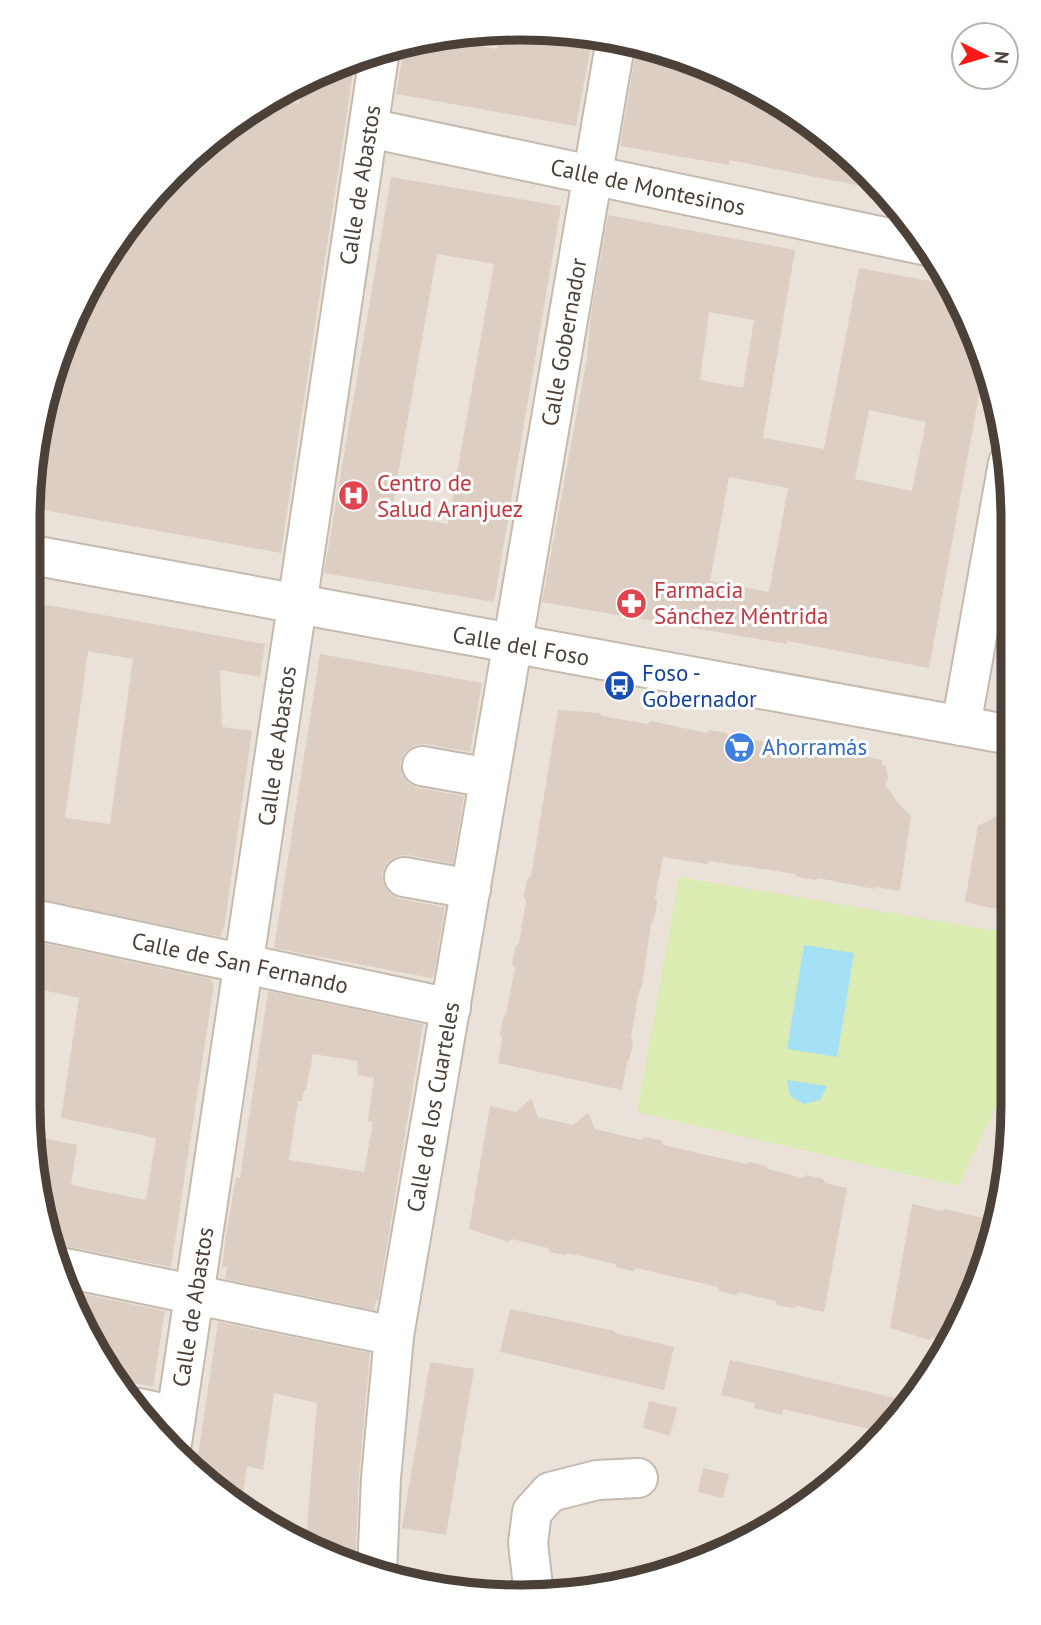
<svg xmlns="http://www.w3.org/2000/svg" width="1041" height="1625" font-family="'PT Sans',sans-serif">
<style>
.residential{fill:#eae2d8}
.green{fill:#daecb1}
.water{fill:#a4e0f6}
.building{fill:#dccec2;fill-rule:evenodd}
.lines{fill:none;stroke-linecap:round;stroke-linejoin:round}
.minor-casing{stroke:#c6baaf;stroke-width:42}
.minor{stroke:#fff;stroke-width:38}
.labels{text-anchor:middle;stroke-width:6;stroke-linejoin:round;paint-order:stroke}
.street-label{font-size:23px;fill:#4b4138;stroke:#fff}
.health-label{font-size:23px;fill:#be3a42;stroke:#fff;text-anchor:start}
.transit-label{font-size:23px;fill:#164399;stroke:#fff;text-anchor:start}
.shop-label{font-size:23px;fill:#366cbe;stroke:#fff;text-anchor:start}
.rim{fill:none;stroke:#4b4138;stroke-width:9}
</style>
<rect width="100%" height="100%" fill="#f6f1eb"/>
<polygon class="residential" points="488,29 584,32 678,54 766,94 845,150 911,221 962,303 996,393 1012,489 1009,1168 975,1293 891,1429 794,1514 648,1580 520,1597 362,1571 220,1495 111,1378 54,1262 28,1104 32,456 79,303 150,196 220,130 302,79 393,45"/>
<polygon class="green" points="679,877 1010,933 1009,1077 959,1186 637,1112"/>
<g class="water">
<polygon points="804,945 854,953 837,1057 787,1049"/>
<polygon points="787,1080 827,1086 820,1100 804,1104 790,1096"/>
</g>
<g class="building">
<polygon points="501,30 593,34 576,126 396,94 405,43 456,34 455,42 497,49"/>
<polygon points="637,44 678,54 766,94 845,150 882,190 729,160 729,165 620,146"/>
<polygon points="355,59 281,553 32,508 32,456 78,304 150,196 220,130 272,98 299,104 303,79"/>
<path d="M 391,177 L 561,206 L 494,602 L 324,573 ZM 437,254 L 494,264 L 448,524 L 391,514 Z"/>
<path d="M 608,215 L 795,250 L 763,438 L 824,449 L 859,268 L 951,285 L 962,303 L 985,362 L 929,668 L 787,641 L 787,644 L 542,602 L 587,358 L 591,314 ZM 709,312 L 754,320 L 743,388 L 700,380 ZM 869,410 L 926,422 L 912,491 L 855,479 ZM 729,477 L 788,488 L 769,592 L 710,581 Z"/>
<path d="M 31,602 L 265,644 L 260,677 L 220,670 L 222,727 L 252,731 L 224,929 L 222,929 L 221,937 L 29,897 ZM 88,651 L 133,659 L 110,824 L 65,818 Z"/>
<polygon points="320,654 482,683 470,752 426,744 415,745 405,752 400,763 402,774 408,783 418,788 464,796 453,864 408,855 397,856 387,863 382,874 384,885 390,894 400,899 445,907 434,975 431,978 274,948"/>
<polygon points="558,710 600,713 602,716 648,724 651,721 707,733 710,730 727,733 728,736 815,750 818,747 882,760 882,764 886,766 888,779 885,784 898,803 911,816 900,891 876,887 874,889 818,878 816,880 797,877 796,874 710,861 707,864 663,857 655,898 657,903 654,920 651,924 642,987 639,991 631,1037 633,1042 630,1058 627,1062 622,1090 498,1063 502,1039 500,1035 503,1018 506,1014 515,968 512,964 515,947 519,943 526,901 524,896 527,880 531,876"/>
<polygon points="1011,808 1010,912 965,902 978,826"/>
<polygon points="29,940 210,979 214,984 171,1267 60,1245 51,1245 39,1170 44,1138 77,1145 71,1185 146,1200 156,1138 61,1118 79,998 29,987"/>
<path d="M 268,991 L 423,1024 L 378,1301 L 376,1300 L 374,1310 L 225,1279 L 227,1267 L 222,1267 L 226,1235 L 236,1177 L 240,1178 ZM 313,1054 L 357,1061 L 358,1075 L 374,1078 L 368,1121 L 373,1122 L 364,1172 L 289,1160 L 298,1101 L 302,1101 L 304,1090 L 306,1090 Z"/>
<polygon points="531,1099 538,1117 573,1125 588,1113 595,1129 641,1140 645,1137 661,1140 663,1145 747,1164 750,1162 766,1166 768,1169 803,1178 807,1175 823,1179 825,1183 847,1188 824,1312 797,1306 793,1308 777,1305 775,1301 739,1292 736,1295 719,1291 718,1287 636,1268 633,1271 616,1267 615,1264 568,1253 565,1255 549,1252 548,1248 512,1239 508,1242 469,1229 490,1106 516,1112"/>
<polygon points="912,1204 942,1211 945,1209 995,1221 975,1293 946,1341 932,1337 929,1340 890,1328"/>
<polygon points="68,1291 165,1311 153,1387 111,1378"/>
<polygon points="510,1309 615,1331 615,1333 674,1347 664,1390 500,1352"/>
<polygon points="218,1322 370,1353 359,1476 355,1567 306,1541 317,1403 274,1393 263,1470 247,1466 241,1506 220,1495 196,1469"/>
<polygon points="730,1360 764,1367 908,1401 891,1429 864,1453 869,1429 783,1409 782,1415 754,1408 755,1403 721,1395"/>
<polygon points="430,1362 474,1369 446,1535 402,1528"/>
<polygon points="649,1401 677,1408 670,1436 643,1428"/>
<polygon points="703,1468 729,1474 723,1498 698,1492"/>
</g>
<g class="lines">
<defs>
<g id="minor">
<polyline points="369,128 927,246"/>
<polyline points="32,555 1011,735"/>
<polyline points="961,726 1008,463"/>
<polyline points="422,766 489,778"/>
<polyline points="404,877 471,889"/>
<polyline points="29,918 451,1008"/>
<polyline points="56,1266 394,1336"/>
<polyline points="139,1408 176,1416"/>
<polyline points="172,1443 380,49"/>
<polyline points="377,1573 381,1478 394,1336 616,39"/>
<polyline points="534,1595 528,1543 532,1512 550,1492 597,1480 638,1478"/>
</g>
</defs>
<use href="#minor" class="minor-casing"/>
<use href="#minor" class="minor"/>
</g>
<defs>
<symbol id="hospital-disc" viewBox="-11 -11 22 22"><circle r="9.5" fill="#e0444e" stroke="#fff"/><path d="M-5-5h3v3.5h4V-5h3V5h-3V1.5h-4V5h-3Z" fill="#fff"/></symbol>
<symbol id="pharmacy-disc" viewBox="-11 -11 22 22"><circle r="9.5" fill="#e0444e" stroke="#fff"/><path d="M-2-6h4v4h4v4h-4v4h-4v-4h-4v-4h4Z" fill="#fff"/></symbol>
<symbol id="bus-disc" viewBox="-11 -11 22 22"><circle r="9.5" fill="#1a4fb4" stroke="#fff"/><path d="M-5-6H5V4H4V6H2V4H-2V6H-4V4H-5ZM-3.5-4V0h7V-4ZM-3.5 1.2v1.5H-2V1.2ZM2 1.2v1.5H3.5V1.2Z" fill="#fff"/></symbol>
<symbol id="supermarket-disc" viewBox="-11 -11 22 22"><circle r="9.5" fill="#3f7fe0" stroke="#fff"/><path d="M-6-5.5h2.5l.6 2H6L4.5 2H-2.5L-4.4-4H-6ZM-1.5 3.2a1.3 1.3 0 1 0 .1 0ZM3 3.2a1.3 1.3 0 1 0 .1 0Z" fill="#fff"/></symbol>
</defs>
<g fill-rule="evenodd">
<use href="#hospital-disc" x="336" y="478" width="35" height="35"/>
<use href="#pharmacy-disc" x="614" y="586" width="35" height="35"/>
<use href="#bus-disc" x="602" y="668" width="35" height="35"/>
<use href="#supermarket-disc" x="722" y="730" width="35" height="35"/>
</g>
<g class="labels">
<g class="street-label">
<text transform="translate(360 185) rotate(-81)" y="8">Calle de Abastos</text>
<text transform="translate(648 187) rotate(12)" y="8">Calle de Montesinos</text>
<text transform="translate(564 342) rotate(-80)" y="8">Calle Gobernador</text>
<text transform="translate(521 646) rotate(10)" y="8">Calle del Foso</text>
<text transform="translate(277 746) rotate(-82)" y="8">Calle de Abastos</text>
<text transform="translate(240 963) rotate(12)" y="8">Calle de San Fernando</text>
<text transform="translate(433 1107) rotate(-80)" y="8">Calle de los Cuarteles</text>
<text transform="translate(193 1307) rotate(-81)" y="8">Calle de Abastos</text>
</g>
<g class="health-label">
<text x="377" y="491">Centro de<tspan x="377" dy="26">Salud Aranjuez</tspan></text>
<text x="654" y="598">Farmacia<tspan x="654" dy="26">Sánchez Méntrida</tspan></text>
</g>
<g class="transit-label">
<text x="642" y="681">Foso -<tspan x="642" dy="26">Gobernador</tspan></text>
</g>
<g class="shop-label">
<text x="762" y="755">Ahorramás</text>
</g>
</g>
<path d="M0 0H1041V1625H0ZM520 40H521A480 480 0 0 1 1001 520V1105A480 480 0 0 1 521 1585H520A480 480 0 0 1 40 1105V520A480 480 0 0 1 520 40Z" fill="#fff" fill-rule="evenodd"/>
<path class="rim" d="M520 40H521A480 480 0 0 1 1001 520V1105A480 480 0 0 1 521 1585H520A480 480 0 0 1 40 1105V520A480 480 0 0 1 520 40Z"/>
<g transform="translate(985 56) rotate(95)"><circle r="33" fill="#ffffff" stroke="#b7b3af" stroke-width="2"/>
<path d="M0-5L12 26L0 18L-12 26Z" fill="#ff1a19"/>
<text y="-10" font-size="19" font-weight="bold" text-anchor="middle" fill="#4b4138">N</text>
</g>
</svg>
